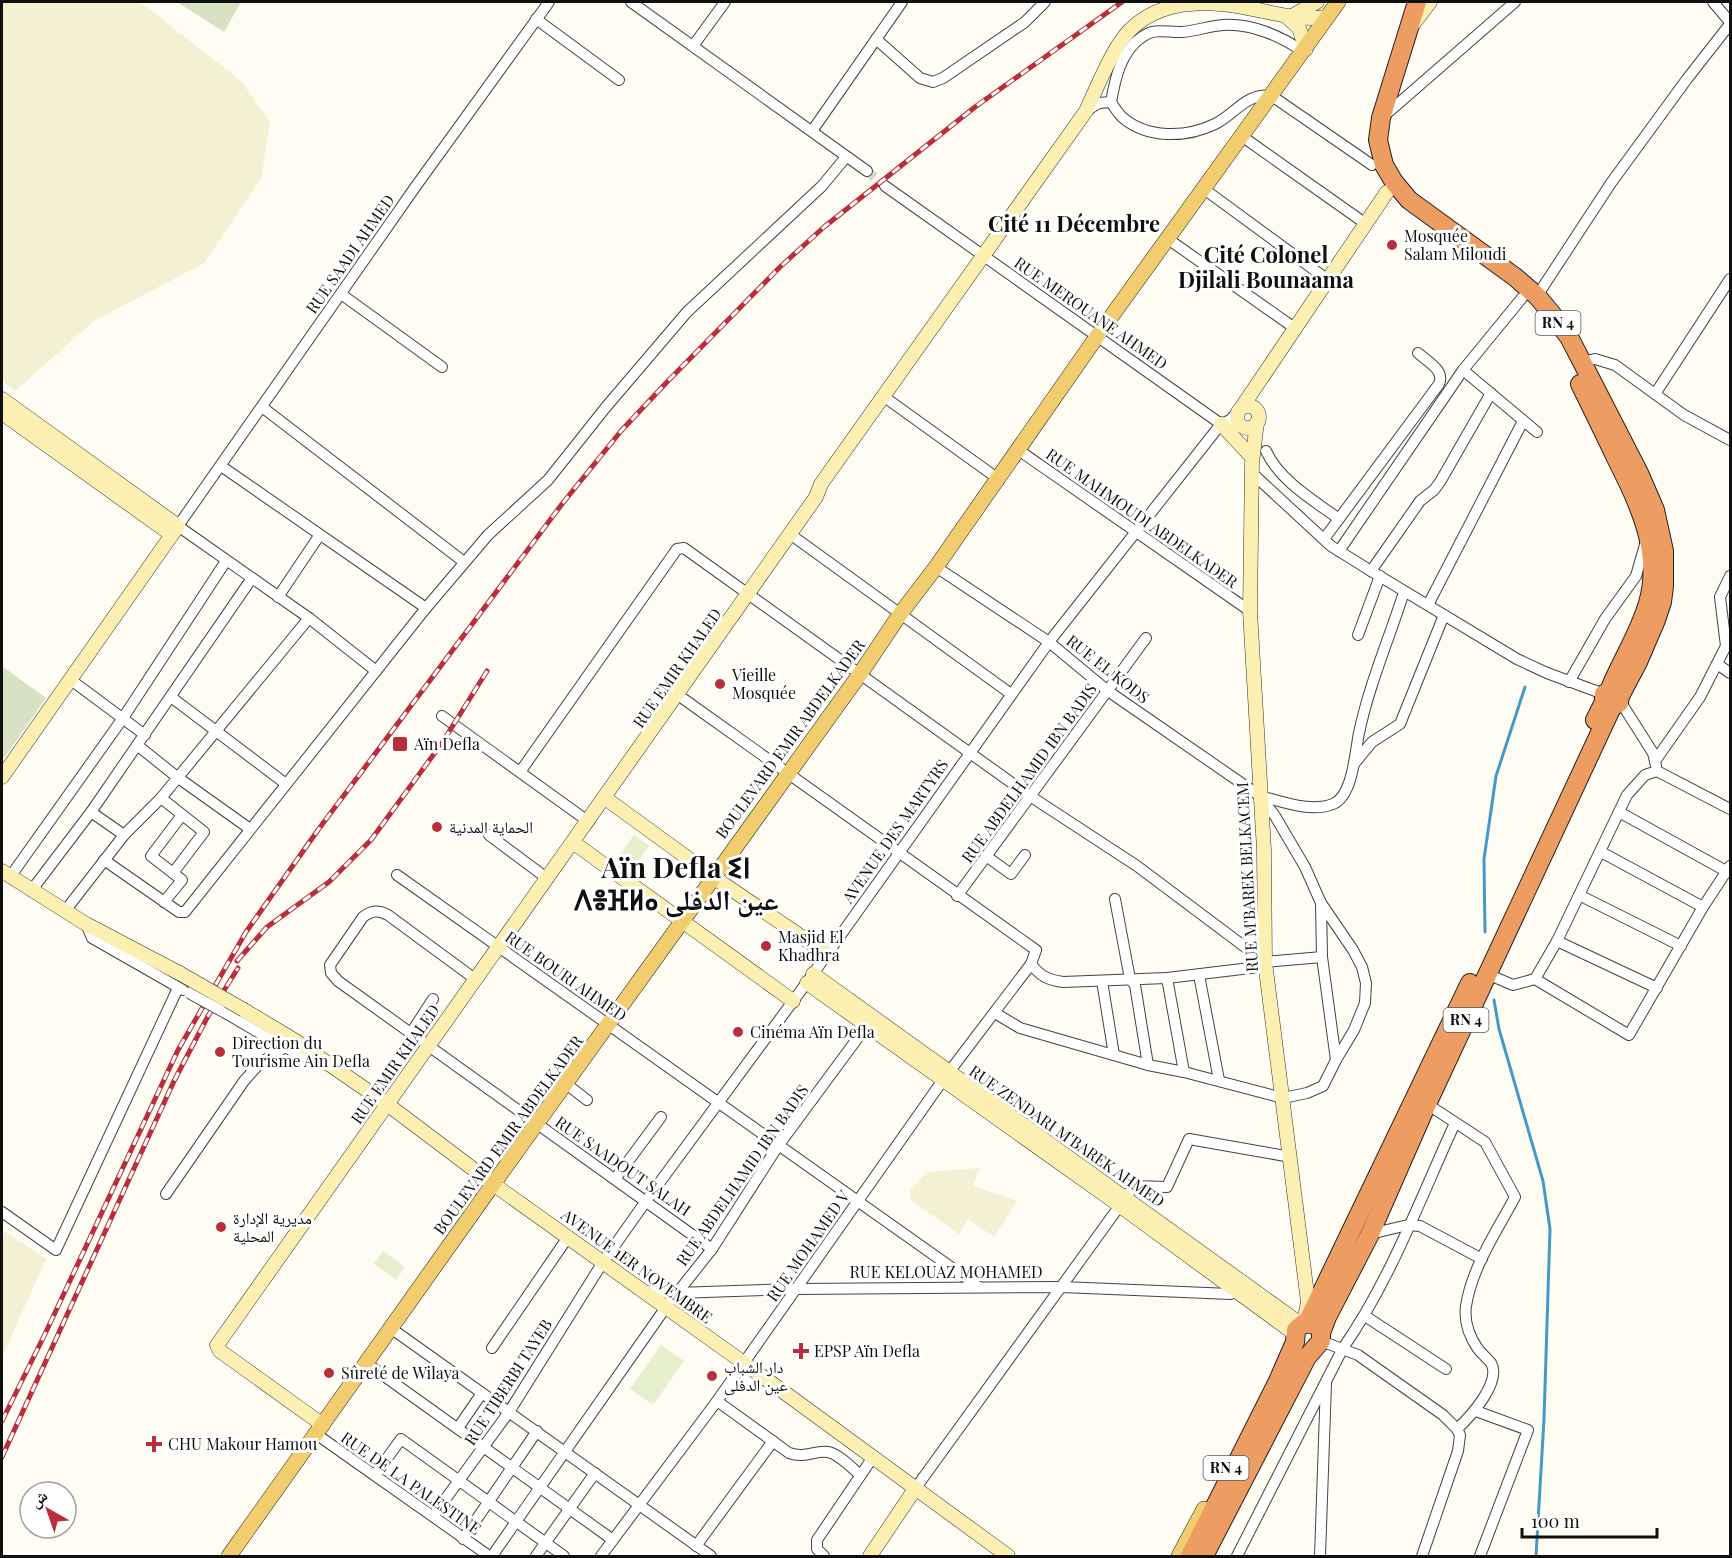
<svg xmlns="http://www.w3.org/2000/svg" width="1732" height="1558" font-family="'Playfair Display','Noto Naskh Arabic','Noto Sans Tifinagh',serif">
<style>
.farmland{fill:#f4f0d4}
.cemetery{fill:#d8e1c4}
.pitch{fill:#e6f0cf}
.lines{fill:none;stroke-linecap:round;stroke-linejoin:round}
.stream{stroke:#4499c8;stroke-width:3}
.street-tunnel{stroke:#dad9d1;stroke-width:10;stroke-dasharray:10 5;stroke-linecap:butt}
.street-casing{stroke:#434343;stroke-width:12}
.secondary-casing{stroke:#323232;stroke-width:15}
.primary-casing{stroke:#212121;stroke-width:16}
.highway-casing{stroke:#212121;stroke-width:20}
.street{stroke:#fff;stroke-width:10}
.secondary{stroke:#fbf0b1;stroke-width:14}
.primary{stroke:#f2cd6f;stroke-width:15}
.highway{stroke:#ed9c62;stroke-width:18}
.rail-casing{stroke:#ba2d3a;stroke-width:5}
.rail{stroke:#fff;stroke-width:3;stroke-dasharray:9;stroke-linecap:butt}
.street-bridge-casing{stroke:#434343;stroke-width:12;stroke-linecap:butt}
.secondary-bridge-casing{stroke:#323232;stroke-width:15;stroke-linecap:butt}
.street-bridge{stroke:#fff;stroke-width:10}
.secondary-bridge{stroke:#fbf0b1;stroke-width:14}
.poi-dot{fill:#ba2d3a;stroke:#fff;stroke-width:2}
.labels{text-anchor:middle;stroke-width:6;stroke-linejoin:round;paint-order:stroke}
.shield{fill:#fff;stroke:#585858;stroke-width:1.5}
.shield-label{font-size:15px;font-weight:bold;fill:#101010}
.poi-label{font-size:16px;fill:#101010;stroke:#fff;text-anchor:start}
.street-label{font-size:16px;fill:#101010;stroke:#fff}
.district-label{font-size:22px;font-weight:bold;fill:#101010;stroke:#fff}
.town-label{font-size:28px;font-weight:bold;fill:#101010;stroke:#fff}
</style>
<rect width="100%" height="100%" fill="#fefcf3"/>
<g class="farmland">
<polygon points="2,2 140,2 241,81 270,122 261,179 204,263 94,321 15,391 2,381"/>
<polygon points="979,1168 973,1186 1017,1201 994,1237 968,1219 959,1234 911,1200 910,1190 927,1172"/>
<polygon points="6,1232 46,1259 2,1357 2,1234"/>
</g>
<g class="cemetery">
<polygon points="177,2 241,2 224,32"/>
<polygon points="2,666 46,698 2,761"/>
</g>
<g class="pitch">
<polygon points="634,835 649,846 630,872 615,861"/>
<polygon points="383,1251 405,1267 396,1280 374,1264"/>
<polygon points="661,1345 684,1361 653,1405 630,1389"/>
</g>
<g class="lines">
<g class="stream">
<polyline points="1485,932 1484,859 1496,776 1525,687"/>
<polyline points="1494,1000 1499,1029 1543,1181 1550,1229 1544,1419 1536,1556"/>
</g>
<polyline class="street-tunnel" points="867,171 885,186"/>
<defs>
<g id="street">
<polyline points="631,2 867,171"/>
<polyline points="1713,2 1730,22"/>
<polyline points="536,19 619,80"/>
<polyline points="876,39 920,78 933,82 943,78 1025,22 1045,2"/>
<polyline points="693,46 725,2"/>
<path d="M 1111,102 C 1115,79 1121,51 1142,37 C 1155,27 1167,33 1182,32 C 1196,31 1209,26 1223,25 C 1251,23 1281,36 1304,52"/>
<path d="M 1086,111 L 1099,103 L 1111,102 C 1114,107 1118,113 1122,117 C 1147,139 1186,138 1215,124 C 1235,114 1247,92 1272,96 L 1372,165"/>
<polyline points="1384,116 1515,2"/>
<polyline points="812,131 902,2"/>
<polyline points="1243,137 1366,224"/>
<polyline points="885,186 1221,424"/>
<polyline points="1204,189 1328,280"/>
<polyline points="1168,239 1296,329"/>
<polyline points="341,294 442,367"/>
<polyline points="1537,296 1611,183 1687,79 1730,24"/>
<polyline points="1582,362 1595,359 1615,365 1684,415 1730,440"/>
<polyline points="1463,370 1537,432"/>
<polyline points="1655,394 1730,279"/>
<polyline points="883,396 997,478"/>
<polyline points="262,407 464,562"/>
<polyline points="1221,424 1243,427"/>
<polyline points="1017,449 1250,611"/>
<path d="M 1266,451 C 1280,481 1313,500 1339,519"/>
<polyline points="221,466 426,608"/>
<polyline points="1252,473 1331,546 1371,571 1517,659 1547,673 1604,694"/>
<polyline points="790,534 1011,694"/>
<path d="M 1324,539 L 1439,384 C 1445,370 1428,362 1418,353"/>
<polyline points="1339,551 1463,370 1522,298"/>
<polyline points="936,567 1049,642 1108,691 1260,796 1275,816 1305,867 1321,903 1353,950 1362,967 1366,983 1365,1003 1354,1030 1336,1060 1323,1086 1307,1093 1283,1098 1184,1072 1148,1065 1020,1028 995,1013"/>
<polyline points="1371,571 1420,501 1434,490 1440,482 1491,393"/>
<polyline points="278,597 319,536"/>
<polyline points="1428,605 1523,421"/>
<polyline points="1358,635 1380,576"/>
<polyline points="1717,664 1730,673"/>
<polyline points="376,671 309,618 178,526 416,186 549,2"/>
<polyline points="71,680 145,735"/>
<polyline points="1569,682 1605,619 1636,576 1646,541"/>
<polyline points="171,697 286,784"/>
<polyline points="1620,701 1653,753 1656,766"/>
<polyline points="442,716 589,822"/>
<polyline points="137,745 177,777 250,829"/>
<polyline points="1655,761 1700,697 1726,646 1720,597 1730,576"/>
<polyline points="1354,764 1372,742 1400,724 1444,615"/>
<polyline points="520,772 677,549 684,548 1030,796 1137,866 1265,962 1322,957"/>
<path d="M 1260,796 C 1281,801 1311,813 1333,804 C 1353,796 1355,752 1359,733 C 1369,685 1389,639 1404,592"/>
<polyline points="161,798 204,832 173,873 182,880 164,902"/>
<polyline points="91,812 124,835"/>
<polyline points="1619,812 1726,871"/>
<polyline points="489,835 548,879"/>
<polyline points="1601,852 1703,907"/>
<polyline points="986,856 1011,874 1025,855"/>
<polyline points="104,860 179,912 185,912 426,608 488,535 548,480 606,407 687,312 822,186 846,157"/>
<polyline points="173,873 151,856 182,815"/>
<polyline points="397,875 979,1287"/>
<polyline points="10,877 123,718 226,561"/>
<polyline points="31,891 91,812 252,578"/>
<polyline points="1579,895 1681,946"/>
<polyline points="957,896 1146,638"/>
<polyline points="1115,899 1130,979 1135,985 1148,1065"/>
<polyline points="1321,903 1322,957 1336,1060"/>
<polyline points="65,911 124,835 161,798 309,618"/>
<polyline points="86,924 92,938 183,990"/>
<polyline points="1557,941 1657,988"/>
<path d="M 1031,964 C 1040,976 1048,980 1063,982 L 1167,978 L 1267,966"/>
<polyline points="1487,974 1513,985 1535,979 1557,941 1627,795 1645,775 1657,771 1730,809"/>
<polyline points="1199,975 1219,1080"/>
<polyline points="1167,978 1184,1072"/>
<path d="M 475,979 L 388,915 C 379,910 372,910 363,917 L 330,965 L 331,973 L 338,981 L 712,1249"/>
<polyline points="1535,979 1629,1035 1703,907 1730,866"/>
<polyline points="1102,981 1114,1055"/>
<path d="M 220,1010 C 253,1028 286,1052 323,1063"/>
<polyline points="411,1033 433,999"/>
<polyline points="565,1083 587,1100"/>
<path d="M 1427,1104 L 1485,1142 L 1515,1197 C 1497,1231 1472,1267 1466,1306 C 1464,1321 1469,1336 1478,1349 C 1482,1354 1487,1358 1491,1363 C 1502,1382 1470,1417 1457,1429"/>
<polyline points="615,1179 661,1117"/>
<polyline points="166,1194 244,1081 259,1064 285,1047"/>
<polyline points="2,1212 56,1250 178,988"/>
<polyline points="1370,1234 1408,1225 1420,1226 1482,1259"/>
<polyline points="644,1291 676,1293 795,1289 1062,1287 1231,1294 1237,1284"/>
<polyline points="1365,1316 1446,1369"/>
<polyline points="392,1329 711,1556"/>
<polyline points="1321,1341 1358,1355 1443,1415 1457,1429 1460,1435 1458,1451 1422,1556"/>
<polyline points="492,1348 568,1237"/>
<polyline points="366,1363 613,1540"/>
<path d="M 717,1401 L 789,1453 C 806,1459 814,1450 828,1452 C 839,1454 852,1468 860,1475"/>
<polyline points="1476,1411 1528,1430 1480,1556"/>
<polyline points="458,1428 482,1393"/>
<polyline points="316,1434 489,1556"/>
<polyline points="375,1475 401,1439 564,1556"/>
<polyline points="915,1489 1134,1186 1167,1187 1189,1139 1291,1157"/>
<polyline points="433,1516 509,1412 603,1262 646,1201 813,974 1049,642 1221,424 1230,420 1237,413"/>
<polyline points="463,1539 537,1431"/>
<polyline points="696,1546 773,1441"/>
<polyline points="492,1556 666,1307 712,1249 778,1146 871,1020"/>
<polyline points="536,1556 595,1473"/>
<polyline points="601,1556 717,1401 943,1080 1031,964 1036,950 678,695"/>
<polyline points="824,1556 817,1549 817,1540 873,1457"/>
<path d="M 1237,1556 L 1343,1348 C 1390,1281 1421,1197 1455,1123"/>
<polyline points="1320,1556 1326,1383"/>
</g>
<g id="secondary">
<polyline points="1290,17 1317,2"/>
<polyline points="1288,18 1299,28 1306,49"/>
<polyline points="1414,23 1430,2"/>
<polyline points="2,399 178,526 2,777"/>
<circle cx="1248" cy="417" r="11"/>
<polyline points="1242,407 1387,192"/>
<polyline points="2,413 172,535"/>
<polyline points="1257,422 1252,463 1250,611 1264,850 1265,962 1308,1302 1305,1318"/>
<polyline points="1221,424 1249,454"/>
<polyline points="605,798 722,883 827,954"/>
<polyline points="574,843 793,1001"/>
<polyline points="2,871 86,924 181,974"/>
<polyline points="813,974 1302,1325"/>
<polyline points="807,983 1119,1205 1295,1334"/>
<polyline points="244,1010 294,1040 387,1104 493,1184 744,1363 1008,1556"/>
<path d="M 323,1425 L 220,1351 L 217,1345 L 220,1341 C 419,1060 618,779 816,497 L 821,484 L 1086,111 C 1097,88 1112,49 1129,31 C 1157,2 1199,0 1237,6 C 1268,11 1295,21 1327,17"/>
<polyline points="870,1556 915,1489"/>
</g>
<g id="primary">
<polyline points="229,1556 486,1194 860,674 901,613 936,567 1098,335 1338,2"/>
<polyline points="1179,1556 1204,1509"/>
</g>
<g id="highway">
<path d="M 1580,384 C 1592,408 1604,433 1616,458 C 1638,502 1663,552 1648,603 C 1639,634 1621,661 1609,691 L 1604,694 L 1604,702 L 1595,720"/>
<polyline points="1307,1323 1470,983"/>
<polyline points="1190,1556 1278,1381 1295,1342 1296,1330 1304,1323 1316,1325"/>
<polyline points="1204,1556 1307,1357 1321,1341 1321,1333 1327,1317 1370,1234 1427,1104 1612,707 1619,703 1620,696 1638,662 1656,620 1662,602 1664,586 1664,551 1655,510 1639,473 1582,362 1569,337 1551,313 1537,296 1515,277 1409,200 1394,182 1384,165 1378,140 1381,118 1417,2"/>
</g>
</defs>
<use href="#street" class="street-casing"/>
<use href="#secondary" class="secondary-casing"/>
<use href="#primary" class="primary-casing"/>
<use href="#highway" class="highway-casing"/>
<use href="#street" class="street"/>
<use href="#secondary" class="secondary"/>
<use href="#primary" class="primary"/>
<use href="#highway" class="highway"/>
<defs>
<g id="rail">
<polyline points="237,961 267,927 329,882 371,840 442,743 487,671"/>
<polyline points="2,1421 45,1334 178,1050 246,932 318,830 562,504 621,431 667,382 780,267 824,227 975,107 1122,2"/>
<polyline points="2,1457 174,1081 208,1016 238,968"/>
</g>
</defs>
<use href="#rail" class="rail-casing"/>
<use href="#rail" class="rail"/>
<defs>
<polyline id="street-bridge" points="189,993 220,1010"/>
<polyline id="secondary-bridge" points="181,974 244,1010"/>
</defs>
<use href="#street-bridge" class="street-bridge-casing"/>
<use href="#secondary-bridge" class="secondary-bridge-casing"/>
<use href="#street-bridge" class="street-bridge"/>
<use href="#secondary-bridge" class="secondary-bridge"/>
</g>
<g class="poi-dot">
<circle cx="1392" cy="245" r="6"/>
<circle cx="720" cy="684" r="6"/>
<rect x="392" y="736" width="16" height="16" rx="3"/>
<circle cx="437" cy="827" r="6"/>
<circle cx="766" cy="946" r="6"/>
<circle cx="738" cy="1032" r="6"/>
<circle cx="220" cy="1052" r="6"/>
<circle cx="221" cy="1227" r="6"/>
<path d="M798 1342h6v6h6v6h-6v6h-6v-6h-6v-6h6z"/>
<circle cx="329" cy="1373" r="6"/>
<circle cx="712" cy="1376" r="6"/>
<path d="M151 1435h6v6h6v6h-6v6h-6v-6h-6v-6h6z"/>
</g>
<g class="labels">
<g class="shield">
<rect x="1535.5" y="311" width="45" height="24" rx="4.5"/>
<rect x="1443.5" y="1008" width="45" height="24" rx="4.5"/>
<rect x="1203.5" y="1456" width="45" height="24" rx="4.5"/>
</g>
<g class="shield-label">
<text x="1558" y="328">RN 4</text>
<text x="1466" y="1025">RN 4</text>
<text x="1226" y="1473">RN 4</text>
</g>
<g class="poi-label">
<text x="1404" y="242">Mosquée<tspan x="1404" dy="18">Salam Miloudi</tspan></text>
<text x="732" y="681">Vieille<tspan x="732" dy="18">Mosquée</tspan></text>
<text x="414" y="750">Aïn Defla</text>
<text x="449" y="833">الحماية المدنية</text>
<text x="778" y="943">Masjid El<tspan x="778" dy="18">Khadhra</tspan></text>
<text x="750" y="1038">Cinéma Aïn Defla</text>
<text x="232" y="1049">Direction du<tspan x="232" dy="18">Tourisme Ain Defla</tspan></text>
<text x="233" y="1224">مديرية الإدارة<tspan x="233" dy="18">المحلية</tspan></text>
<text x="814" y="1357">EPSP Aïn Defla</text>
<text x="724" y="1373">دار الشباب<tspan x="724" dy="18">عين الدفلى</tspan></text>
<text x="341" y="1379">Sûreté de Wilaya</text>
<text x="168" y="1450">CHU Makour Hamou</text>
</g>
<g class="street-label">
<text transform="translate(350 254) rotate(-55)" y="6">RUE SAADI AHMED</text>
<text transform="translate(1091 313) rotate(35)" y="6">RUE MEROUANE AHMED</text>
<text transform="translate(1142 518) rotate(35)" y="6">RUE MAHMOUDI ABDELKADER</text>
<text transform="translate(677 668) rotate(-55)" y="6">RUE EMIR KHALED</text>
<text transform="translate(1108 669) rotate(38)" y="6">RUE EL KODS</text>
<text transform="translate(790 739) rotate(-54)" y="6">BOULEVARD EMIR ABDELKADER</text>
<text transform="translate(1029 773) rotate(-54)" y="6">RUE ABDELHAMID IBN BADIS</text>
<text transform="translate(895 831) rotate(-55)" y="6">AVENUE DES MARTYRS</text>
<text transform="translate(1247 877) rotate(-93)" y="6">RUE M'BAREK BELKACEM</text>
<text transform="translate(566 976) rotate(35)" y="6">RUE BOURI AHMED</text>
<text transform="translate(395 1064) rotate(-55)" y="6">RUE EMIR KHALED</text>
<text transform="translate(508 1135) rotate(-54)" y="6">BOULEVARD EMIR ABDELKADER</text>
<text transform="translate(1067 1136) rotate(35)" y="6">RUE ZENDARI M'BAREK AHMED</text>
<text transform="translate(623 1166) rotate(35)" y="6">RUE SAADOUT SALAH</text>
<text transform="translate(742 1175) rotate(-55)" y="6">RUE ABDELHAMID IBN BADIS</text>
<text transform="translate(808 1246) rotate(-55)" y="6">RUE MOHAMED V</text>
<text transform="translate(637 1266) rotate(36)" y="6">AVENUE 1ER NOVEMBRE</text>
<text x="946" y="1278">RUE KELOUAZ MOHAMED</text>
<text transform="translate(508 1382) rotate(-57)" y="6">RUE TIBERBI TAYEB</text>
<text transform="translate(411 1483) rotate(35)" y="6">RUE DE LA PALESTINE</text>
</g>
<g class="district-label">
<text x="1074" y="232">Cité 11 Décembre</text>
<text x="1266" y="263">Cité Colonel<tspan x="1266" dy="25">Djilali Bounaama</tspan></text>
</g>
<g class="town-label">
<text x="676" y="878">Aïn Defla ⵉⵏ<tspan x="676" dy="32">ⴷⴻⴼⵍⴰ عين الدفلى</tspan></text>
</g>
</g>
<rect width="1732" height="1558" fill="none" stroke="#101010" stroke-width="6"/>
<g transform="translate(48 1510) rotate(320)"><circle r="28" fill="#ffffff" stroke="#9f9f9f" stroke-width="1.5"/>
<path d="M0-4.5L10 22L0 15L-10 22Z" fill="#ba2d3a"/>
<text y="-9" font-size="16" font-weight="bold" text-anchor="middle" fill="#101010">ش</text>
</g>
<path d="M1522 1528v9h135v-9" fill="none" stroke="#101010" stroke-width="3"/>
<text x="1531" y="1528" font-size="18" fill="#101010" stroke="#ffffff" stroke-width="4.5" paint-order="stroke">100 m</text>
</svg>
